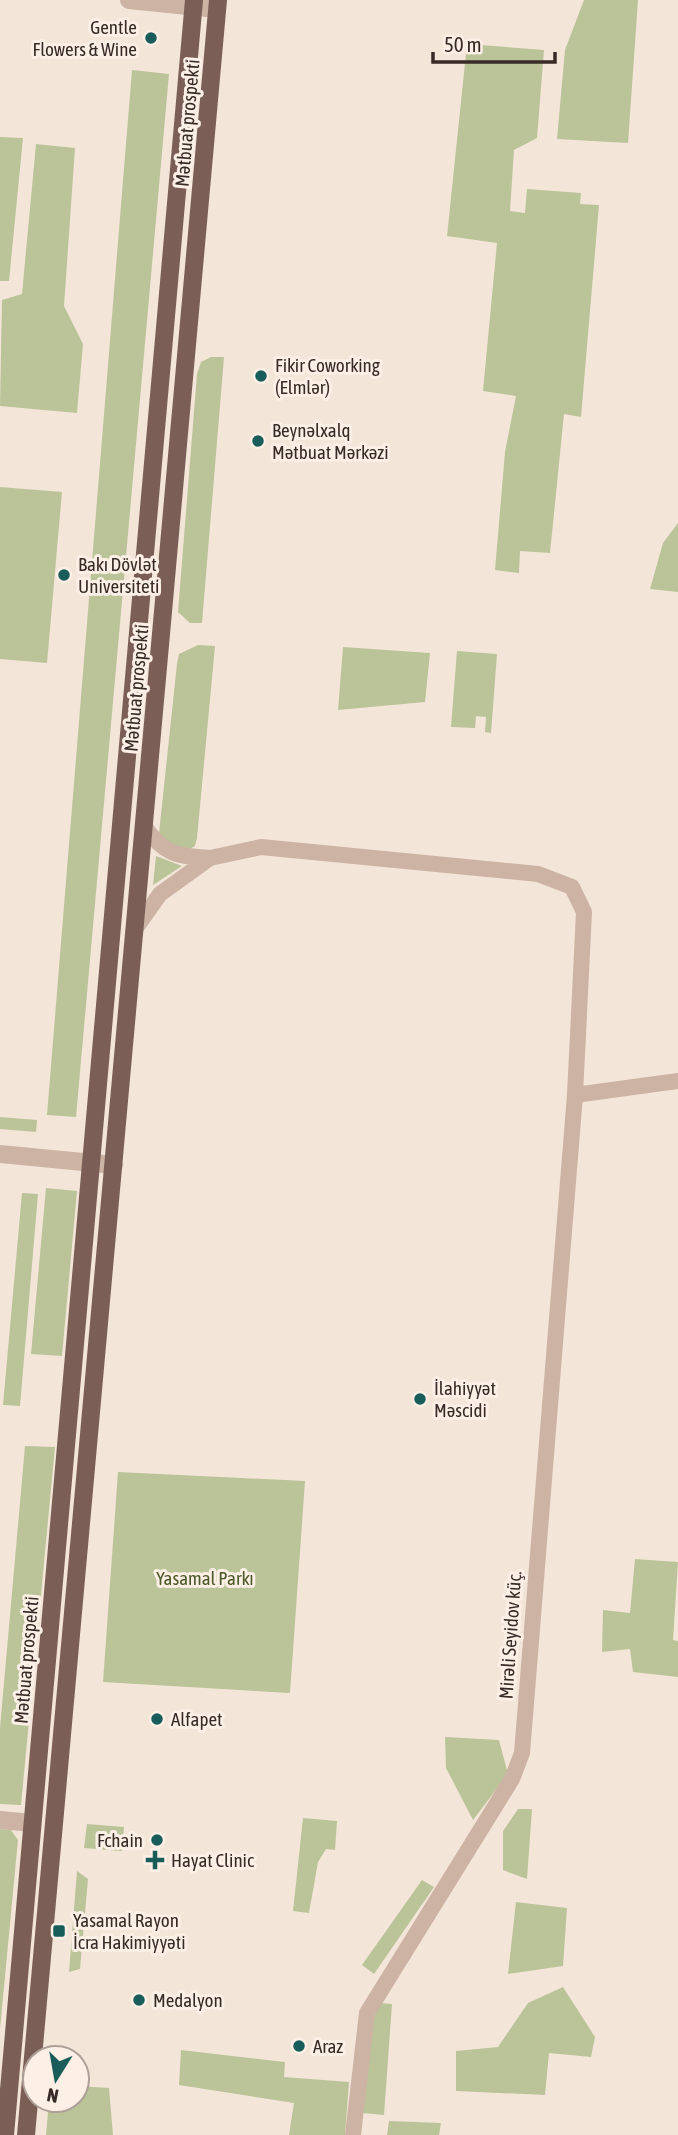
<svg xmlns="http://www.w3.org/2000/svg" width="678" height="2135" font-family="'Asap Condensed',sans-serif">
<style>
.green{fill:#bac498}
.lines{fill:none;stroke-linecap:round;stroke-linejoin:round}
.minor{stroke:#cdb3a4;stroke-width:16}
.tertiary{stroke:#cdb3a4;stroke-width:18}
.primary{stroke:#7b5f56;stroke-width:18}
.poi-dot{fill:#185d5a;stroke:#fbefe6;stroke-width:2.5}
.labels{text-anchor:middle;stroke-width:6;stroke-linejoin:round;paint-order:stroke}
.poi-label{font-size:19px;fill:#382a26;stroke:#fbefe6;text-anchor:start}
.street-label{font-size:19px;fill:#382a26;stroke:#fbefe6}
.park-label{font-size:19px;fill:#4c5828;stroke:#fbefe6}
</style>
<rect width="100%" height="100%" fill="#f4e5d9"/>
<g class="green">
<polygon points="584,0 638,0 628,143 557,139 565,50"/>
<polygon points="467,44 544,50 537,138 514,150 510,211 525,213 527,189 581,193 580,204 599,205 581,417 564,414 550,553 520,551 519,573 495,570 505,452 516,396 483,391 497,243 447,236"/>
<polygon points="132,70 169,74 76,1117 47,1115"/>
<polygon points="0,137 23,138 9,281 0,281"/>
<polygon points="36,144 75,148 64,306 83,344 77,413 0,406 2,300 22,294"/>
<polygon points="211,357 224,357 202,623 190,623 178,612 197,374 201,362"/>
<polygon points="0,487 62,492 47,663 0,659"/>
<polygon points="678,523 678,592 650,589 663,543"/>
<polygon points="198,645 215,646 197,838 195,846 188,850 166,843 159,833 177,664 179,654"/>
<polygon points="343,647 430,653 425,702 338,710"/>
<polygon points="457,651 497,654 491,733 485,732 486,717 476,716 475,728 451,727"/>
<polygon points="156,856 182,866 153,885"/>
<polygon points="0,1117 37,1120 36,1132 0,1129"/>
<polygon points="46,1188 77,1191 62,1356 31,1354"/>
<polygon points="22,1193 38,1194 20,1406 3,1405"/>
<polygon points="25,1446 55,1447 21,1805 0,1804 0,1728"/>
<polygon points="118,1472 305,1481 290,1693 103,1682"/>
<polygon points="635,1559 678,1562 673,1640 678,1641 678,1677 633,1672 630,1649 602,1652 603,1610 630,1613"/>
<polygon points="445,1737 499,1740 508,1774 473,1820 446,1768"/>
<polygon points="518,1809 532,1809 527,1879 503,1870 503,1831"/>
<polygon points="303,1818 337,1821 335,1850 326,1849 318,1862 309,1913 293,1911"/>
<polygon points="87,1824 124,1827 122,1851 84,1848"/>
<polygon points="0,1829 11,1830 18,1840 0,2029"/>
<polygon points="77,1871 88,1879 80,1969 69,1972"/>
<polygon points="422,1880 434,1887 374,1974 362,1965"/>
<polygon points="516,1902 567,1908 563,1966 508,1974"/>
<polygon points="563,1987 595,2037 591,2057 549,2053 545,2095 456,2091 456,2051 498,2047 528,2003"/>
<polygon points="379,2003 392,2004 384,2115 363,2113 373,2021"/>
<polygon points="181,2050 285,2062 284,2077 349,2082 345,2135 289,2135 294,2103 179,2085"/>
<polygon points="77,2086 109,2088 113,2135 46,2135 49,2100 77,2100"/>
<polygon points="389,2121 441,2123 439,2135 387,2135"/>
</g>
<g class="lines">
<g class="minor">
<polyline points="210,858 261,847 538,874 572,887 584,912 575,1095 522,1753 512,1779 367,2013 353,2135"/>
<path d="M 136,928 L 160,894 L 210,858 C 177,856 164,855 145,827"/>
<polyline points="575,1095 678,1081"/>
</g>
<g class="tertiary">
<polyline points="129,0 217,9"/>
<polyline points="0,1154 114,1165"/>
<polyline points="0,1820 32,1823"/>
</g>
<g class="primary">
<polyline points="5,2135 194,0"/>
<polyline points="26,2135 218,0"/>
</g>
</g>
<g class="poi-dot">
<circle cx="151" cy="38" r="7"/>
<circle cx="261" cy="376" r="7"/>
<circle cx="258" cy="441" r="7"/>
<circle cx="64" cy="575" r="7"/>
<circle cx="420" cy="1399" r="7"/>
<circle cx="157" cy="1719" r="7"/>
<circle cx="157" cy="1840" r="7"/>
<path d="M151.5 1849.5h7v7h7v7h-7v7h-7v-7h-7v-7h7z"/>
<rect x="52" y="1924" width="14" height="14" rx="3.5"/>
<circle cx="139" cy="2000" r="7"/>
<circle cx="299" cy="2046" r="7"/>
</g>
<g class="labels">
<g class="poi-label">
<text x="137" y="34" text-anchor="end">Gentle<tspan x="137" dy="22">Flowers &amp; Wine</tspan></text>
<text x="275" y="372">Fikir Coworking<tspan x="275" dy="22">(Elmlər)</tspan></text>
<text x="272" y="437">Beynəlxalq<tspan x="272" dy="22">Mətbuat Mərkəzi</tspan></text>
<text x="78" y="571">Bakı Dövlət<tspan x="78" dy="22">Universiteti</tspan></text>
<text x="434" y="1395">İlahiyyət<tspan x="434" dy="22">Məscidi</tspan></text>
<text x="171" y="1726">Alfapet</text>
<text x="143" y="1847" text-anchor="end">Fchain</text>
<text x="171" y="1867">Hayat Clinic</text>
<text x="73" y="1927">Yasamal Rayon<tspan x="73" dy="22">İcra Hakimiyyəti</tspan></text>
<text x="153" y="2007">Medalyon</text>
<text x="313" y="2053">Araz</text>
</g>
<g class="street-label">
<text transform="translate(187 123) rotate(-85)" y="7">Mətbuat prospekti</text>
<text transform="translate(136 688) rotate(-85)" y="7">Mətbuat prospekti</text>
<text transform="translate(510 1635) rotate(-86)" y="7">Mirəli Seyidov küç.</text>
<text transform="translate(26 1660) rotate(-85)" y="7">Mətbuat prospekti</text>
</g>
<g class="park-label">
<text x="205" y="1585">Yasamal Parkı</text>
</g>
</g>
<g transform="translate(56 2079) rotate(191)"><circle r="33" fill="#fbefe6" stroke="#ada099" stroke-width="2"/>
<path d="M0-5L12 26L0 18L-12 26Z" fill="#185d5a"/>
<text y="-10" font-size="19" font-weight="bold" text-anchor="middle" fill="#382a26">N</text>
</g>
<path d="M433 52v10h122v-10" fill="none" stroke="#382a26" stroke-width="3.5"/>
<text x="444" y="52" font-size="21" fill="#382a26" stroke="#fbefe6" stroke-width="5" paint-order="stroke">50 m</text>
</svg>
